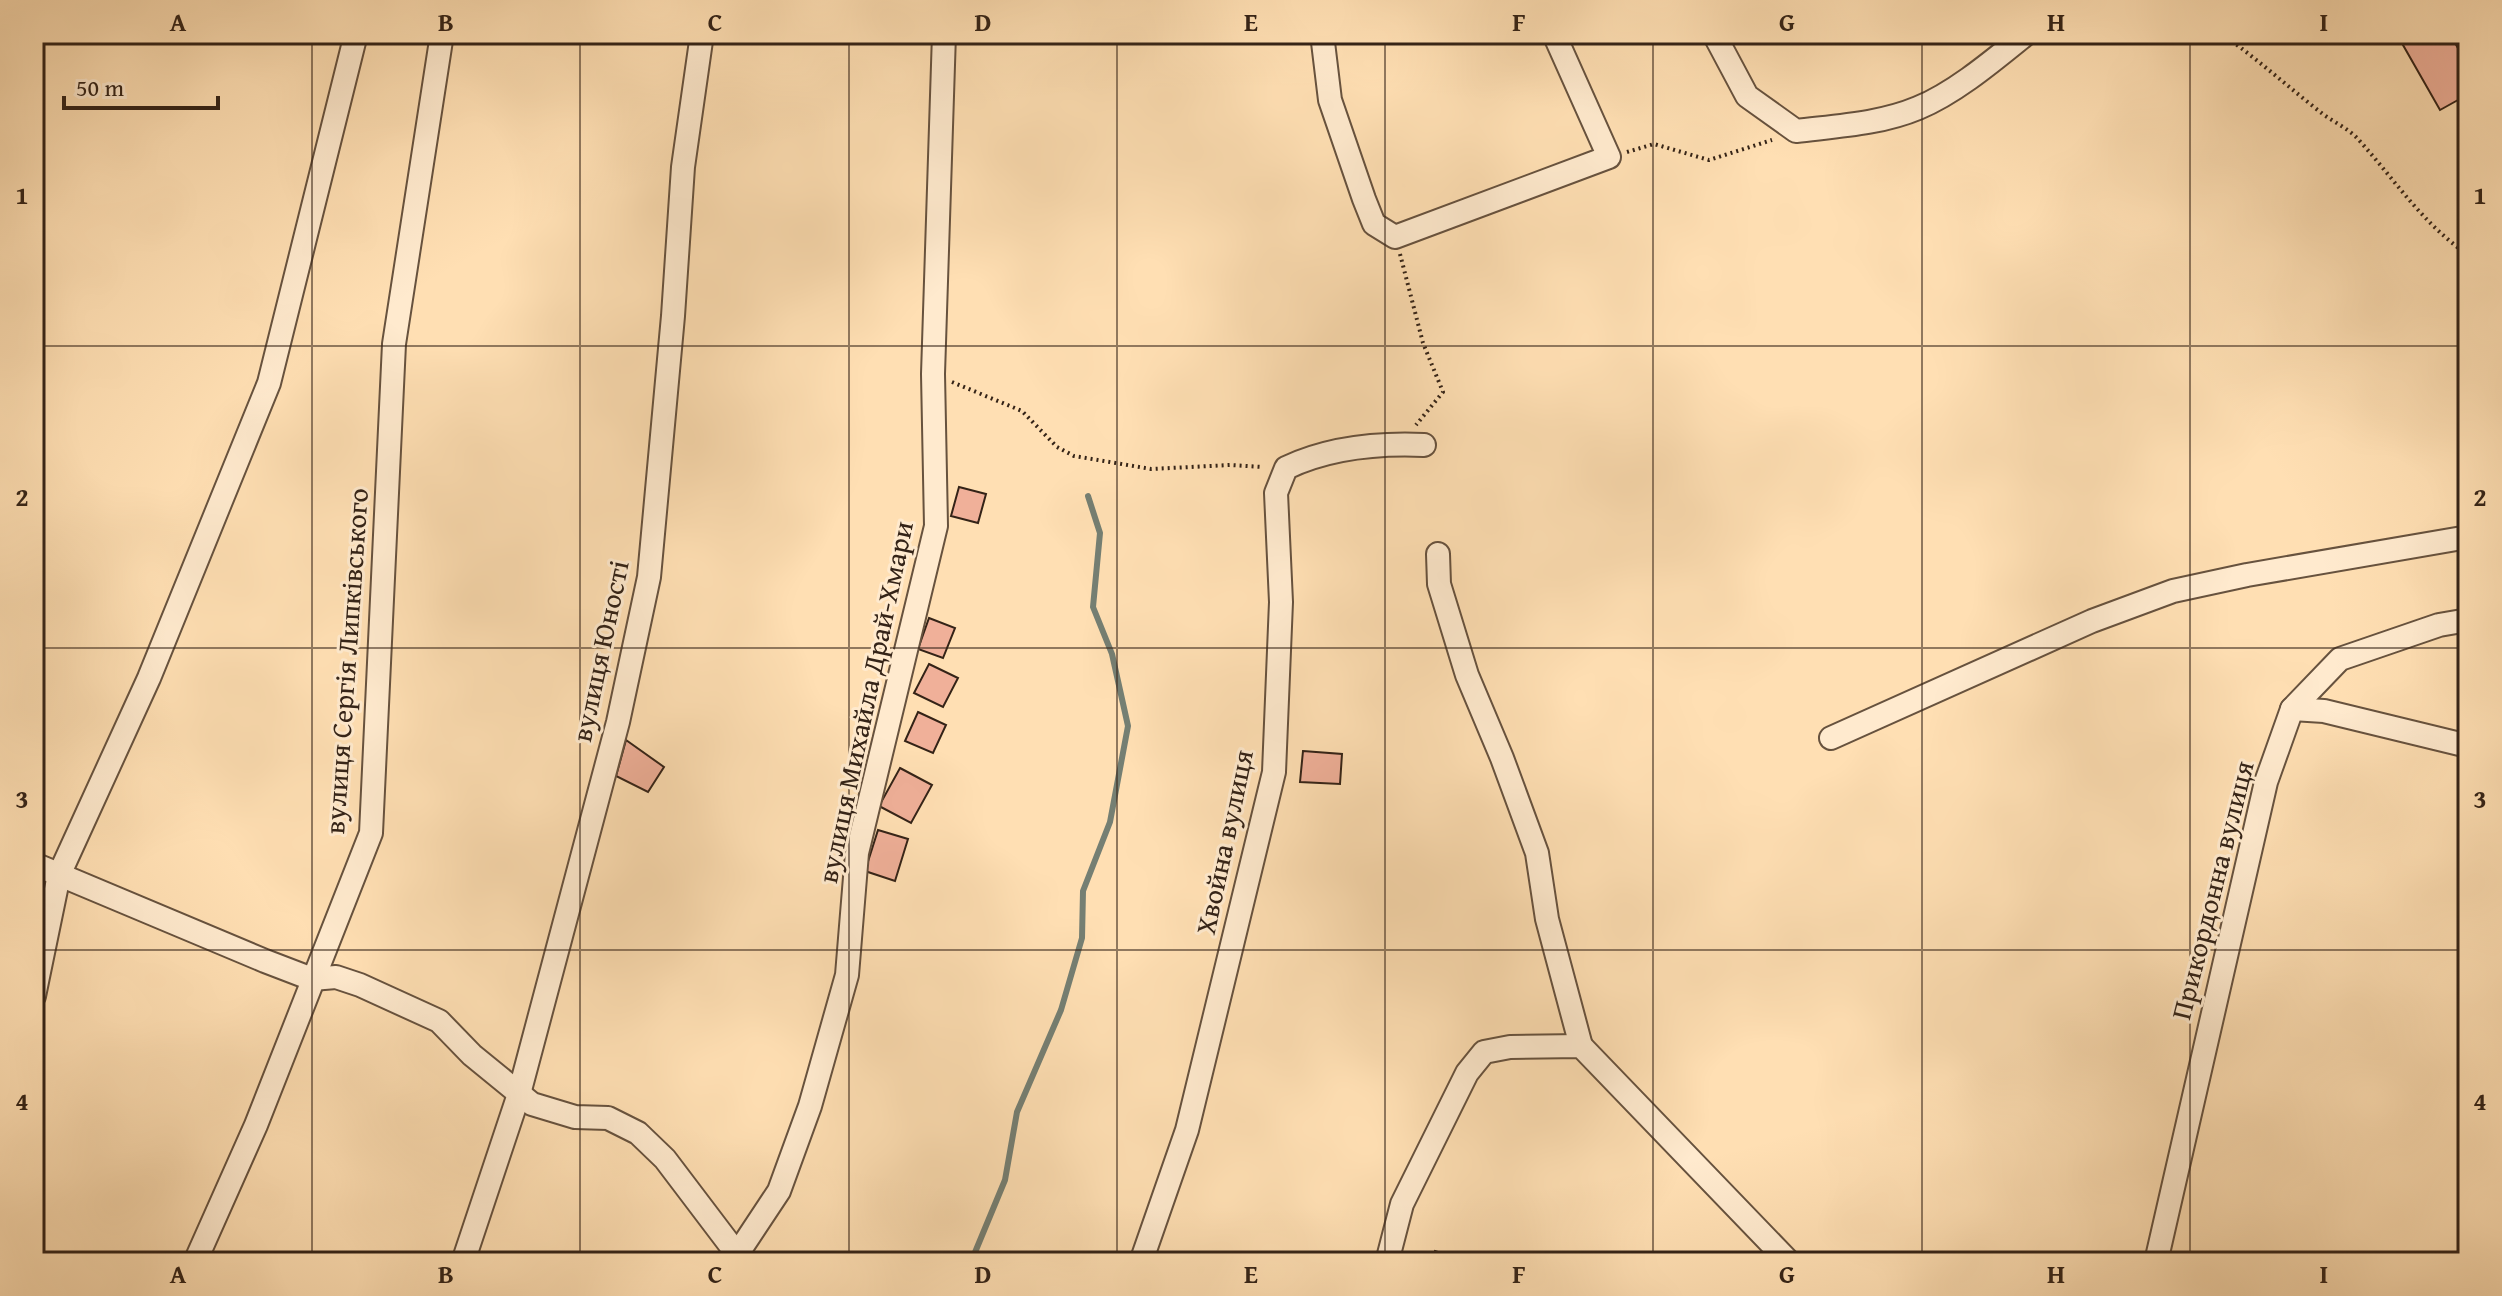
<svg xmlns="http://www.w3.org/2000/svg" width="2502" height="1296" font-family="'Gentium Book Plus',serif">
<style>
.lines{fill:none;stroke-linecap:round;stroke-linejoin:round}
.stream{stroke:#757f73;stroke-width:6}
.building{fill:#f0b099;stroke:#342317;stroke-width:2}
.minor-casing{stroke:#67523e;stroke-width:26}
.path{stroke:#342317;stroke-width:4;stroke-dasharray:2 4;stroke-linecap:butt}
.minor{stroke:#ffeace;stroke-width:22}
.grid{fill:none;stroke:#342317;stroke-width:2;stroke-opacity:0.55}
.labels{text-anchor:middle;stroke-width:6;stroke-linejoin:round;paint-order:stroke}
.street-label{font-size:28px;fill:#342317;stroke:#ffeace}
.neatline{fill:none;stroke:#342317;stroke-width:3}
.grid-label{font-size:26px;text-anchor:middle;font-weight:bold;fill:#342317}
</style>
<rect width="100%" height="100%" fill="#ffdfb3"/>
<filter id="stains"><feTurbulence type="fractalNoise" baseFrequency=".0025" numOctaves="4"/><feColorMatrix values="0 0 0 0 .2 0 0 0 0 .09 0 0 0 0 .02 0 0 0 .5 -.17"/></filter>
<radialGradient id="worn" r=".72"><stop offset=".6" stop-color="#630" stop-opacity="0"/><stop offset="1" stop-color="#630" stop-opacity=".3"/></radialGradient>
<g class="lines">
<polyline class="stream" points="971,1262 1005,1180 1017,1112 1061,1010 1082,938 1083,891 1110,822 1128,726 1112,654 1093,607 1100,533 1088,496"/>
</g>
<g class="building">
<polygon points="281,34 309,34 308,41"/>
<polygon points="2421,34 2450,34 2468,66 2468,118 2458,100 2440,110 2403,45"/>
<polygon points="959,487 986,494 978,523 951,516"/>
<polygon points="929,618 955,628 943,658 918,649"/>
<polygon points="929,664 958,678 943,707 914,693"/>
<polygon points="918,712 946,725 933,753 905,741"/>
<polygon points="626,740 664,767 648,792 616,776"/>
<polygon points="1303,751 1342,754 1340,784 1300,782"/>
<polygon points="900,768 932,785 911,823 879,806"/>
<polygon points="878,830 908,839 895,881 865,871"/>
<polygon points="1435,1251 1469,1262 1432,1262"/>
</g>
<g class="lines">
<defs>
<g id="minor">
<polyline points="1322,34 1330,100 1364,199 1374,224 1395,237 1609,157 1554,34"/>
<path d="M 1714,34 L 1747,96 L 1796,131 C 1837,126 1880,124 1918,108 C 1955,93 1995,59 2026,34"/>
<polyline points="1438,554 1439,584 1467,675 1502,758 1537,853 1547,919 1581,1046"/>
<polyline points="2292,709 2324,711 2468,746"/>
<polyline points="1831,738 2092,621 2173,591 2247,575 2468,537"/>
<polyline points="34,864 265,961 312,979 336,977 360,985 439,1021 472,1055 532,1104 575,1117 608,1118 638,1133 665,1159 737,1254"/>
<polyline points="34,996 59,875 149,678 269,383 356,34"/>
<polyline points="195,1262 256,1125 371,833 394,344 442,34"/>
<polyline points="463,1262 519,1094 618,722 649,577 673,316 683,167 702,34"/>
<polyline points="732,1262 779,1191 810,1106 847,975 857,853 936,526 933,374 944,34"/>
<path d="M 1141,1262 L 1187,1130 L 1274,772 L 1281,602 L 1276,493 L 1286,468 C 1328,448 1378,443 1424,445"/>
<polyline points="1387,1262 1402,1204 1467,1073 1484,1052 1510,1047 1581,1046 1789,1262"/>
<polyline points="2156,1262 2266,782 2292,709 2340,659 2439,625 2468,620"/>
</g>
</defs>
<use href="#minor" class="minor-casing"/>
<g class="path">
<path d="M 2222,34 C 2256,58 2286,85 2319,111 C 2331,121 2348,128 2358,139 C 2396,181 2421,222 2468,255"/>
<polyline points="1627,152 1654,144 1709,160 1772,140"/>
<polyline points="1400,254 1423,343 1443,392 1416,425"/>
<polyline points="952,382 1022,411 1057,447 1074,456 1151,469 1230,465 1263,467"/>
</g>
<use href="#minor" class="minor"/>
</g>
<path class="grid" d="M 312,34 L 312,1262M 580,34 L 580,1262M 849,34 L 849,1262M 1117,34 L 1117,1262M 1385,34 L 1385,1262M 1653,34 L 1653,1262M 1922,34 L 1922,1262M 2190,34 L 2190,1262M 34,346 L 2468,346M 34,648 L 2468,648M 34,950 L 2468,950"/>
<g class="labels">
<g class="street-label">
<text transform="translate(600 651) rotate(-78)" y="10">вулиця Юності</text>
<text transform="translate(346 661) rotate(-86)" y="10">вулиця Сергія Липківського</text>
<text transform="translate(865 702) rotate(-78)" y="10">вулиця Михайла Драй-Хмари</text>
<text transform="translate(1224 842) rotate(-78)" y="10">Хвойна вулиця</text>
<text transform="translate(2212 890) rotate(-76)" y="10">Прикордонна вулиця</text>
</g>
</g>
<rect width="2502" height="1296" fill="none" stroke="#ffdfb3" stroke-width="88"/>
<path d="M64 96v12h154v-12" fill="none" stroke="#342317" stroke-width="4"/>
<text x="76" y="96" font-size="24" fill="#342317" stroke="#ffeace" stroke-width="6" paint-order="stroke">50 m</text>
<rect x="44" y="44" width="2414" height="1208" class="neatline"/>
<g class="grid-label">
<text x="178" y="31">A</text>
<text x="446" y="31">B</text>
<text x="715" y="31">C</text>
<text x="983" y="31">D</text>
<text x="1251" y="31">E</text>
<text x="1519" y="31">F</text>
<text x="1787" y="31">G</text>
<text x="2056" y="31">H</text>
<text x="2324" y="31">I</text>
<text x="22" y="204">1</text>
<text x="2480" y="204">1</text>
<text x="22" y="506">2</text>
<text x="2480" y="506">2</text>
<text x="22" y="808">3</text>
<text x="2480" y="808">3</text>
<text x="22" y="1110">4</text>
<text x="2480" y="1110">4</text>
<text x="178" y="1283">A</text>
<text x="446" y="1283">B</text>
<text x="715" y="1283">C</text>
<text x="983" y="1283">D</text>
<text x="1251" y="1283">E</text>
<text x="1519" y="1283">F</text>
<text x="1787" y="1283">G</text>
<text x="2056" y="1283">H</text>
<text x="2324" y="1283">I</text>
</g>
<rect width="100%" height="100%" filter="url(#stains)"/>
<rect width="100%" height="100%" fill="url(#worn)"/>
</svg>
